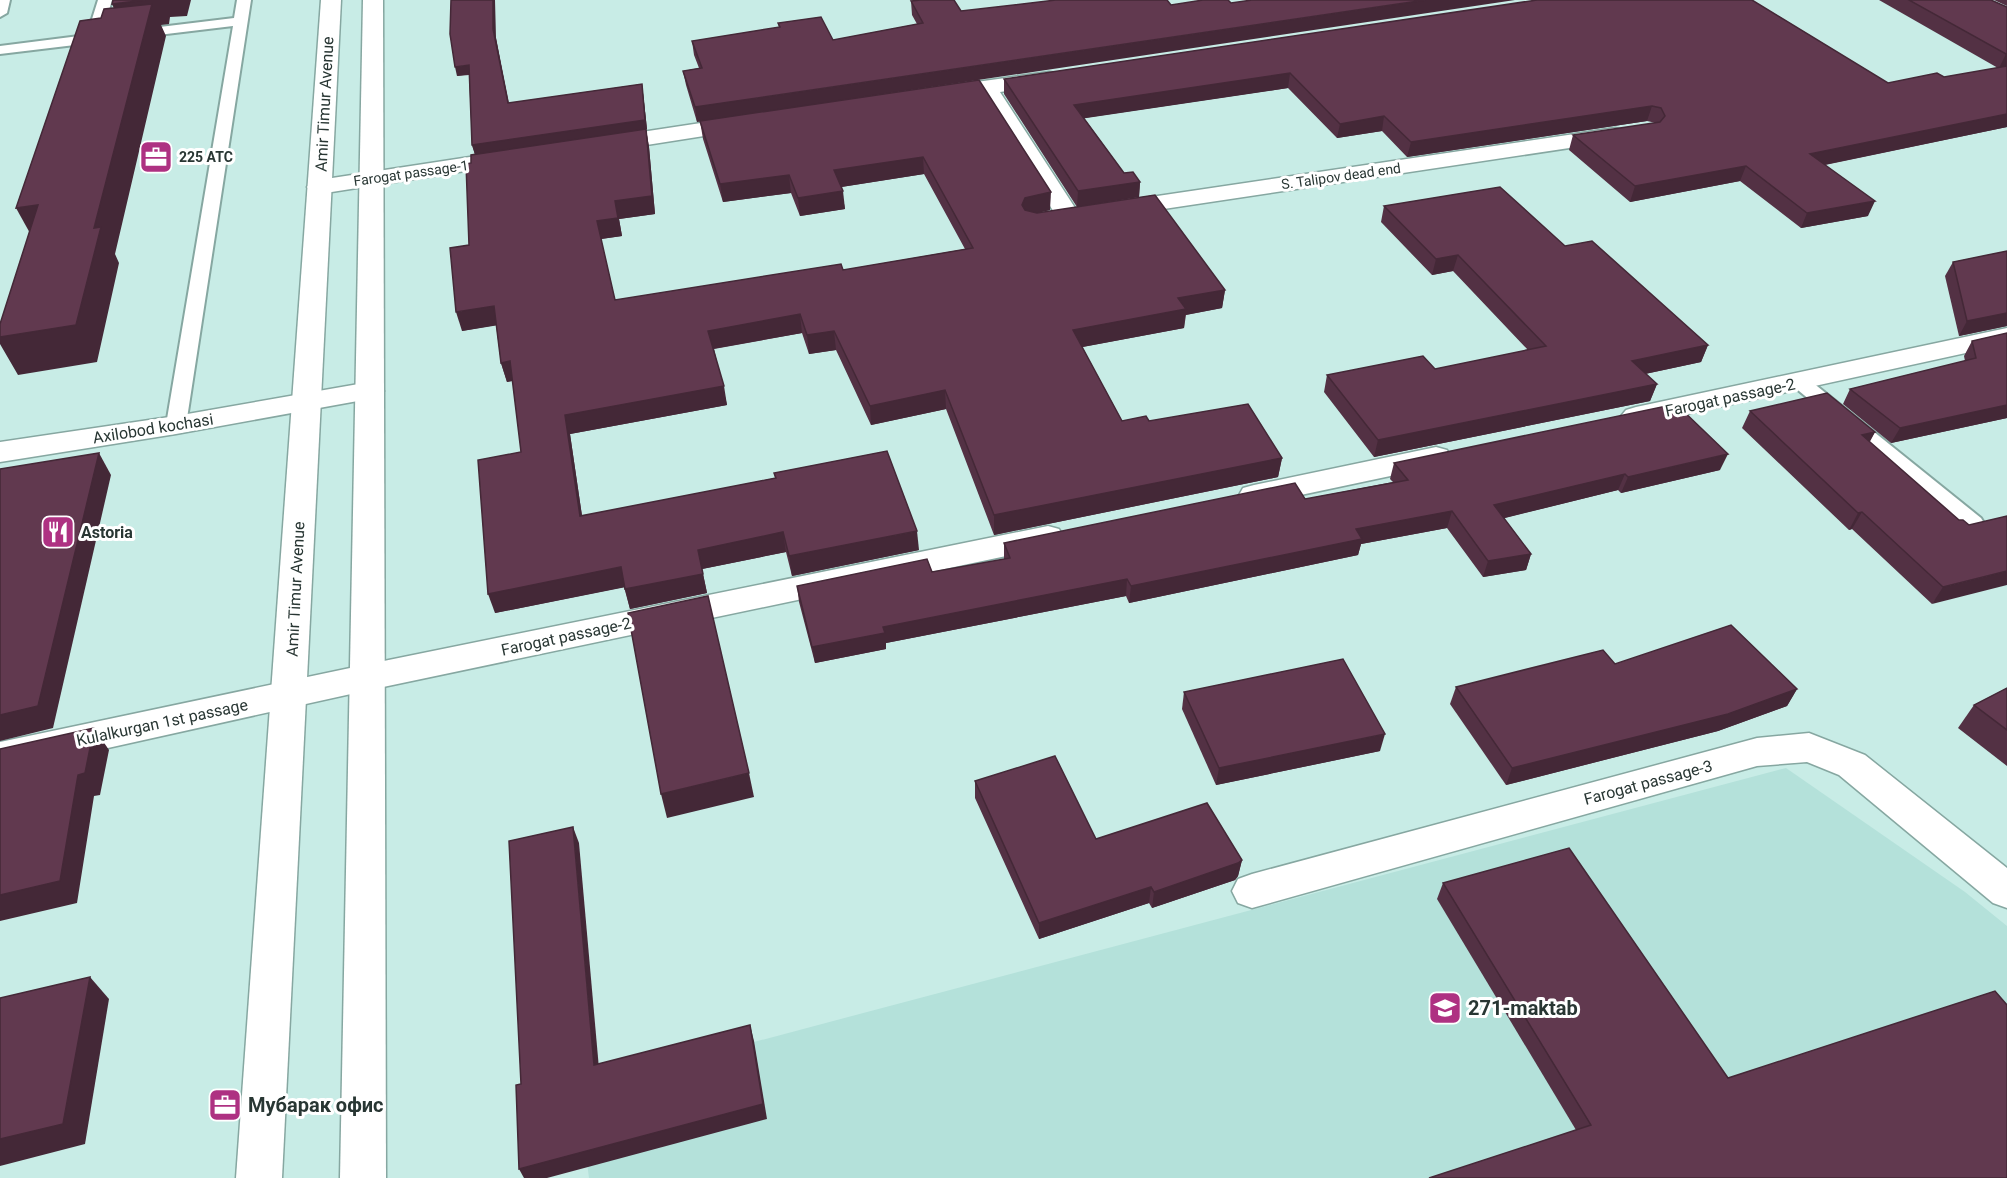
<svg xmlns="http://www.w3.org/2000/svg" width="2007" height="1178" font-family="Roboto,sans-serif">
<style>
.built{fill:#b4e1da}
.lines{fill:none;stroke-linecap:round;stroke-linejoin:round}
.lane-casing{stroke:#86a7a1;stroke-width:4}
.street-casing{stroke:#86a7a1;stroke-width:3}
.primary-casing{stroke:#86a7a1;stroke-width:3}
.lane{fill:#fff;fill-rule:evenodd}
.street{fill:#fff;fill-rule:evenodd}
.primary{fill:#fff;fill-rule:evenodd}
.wall{fill:#533144}
.shaded-wall{fill:#442837}
.building{fill:#61394f;stroke:#442837;stroke-width:1.5}
.labels{text-anchor:middle;stroke-width:6;stroke-linejoin:round;paint-order:stroke}
.far-poi-label{font-size:14px;font-weight:bold;fill:#283633;stroke:#fff;text-anchor:start}
.far-street-label{font-size:14px;fill:#283633;stroke:#fff}
.street-label{font-size:16px;fill:#283633;stroke:#fff}
.poi-label{font-size:16px;font-weight:bold;fill:#283633;stroke:#fff;text-anchor:start}
.near-poi-label{font-size:20px;font-weight:bold;fill:#283633;stroke:#fff;text-anchor:start}
</style>
<rect width="100%" height="100%" fill="#c8ece6"/>
<polygon class="built" points="1786,768 1965,892 2007,926 2007,1178 589,1178 577,1089"/>
<g class="lines">
<defs>
<g id="lane">
<polygon points="0,0 10,0 7,13 0,17"/>
<polygon points="98,0 112,0 102,34 234,18 237,0 251,0 186,425 183,429 176,431 169,429 166,425 233,26 0,54 0,46 87,35"/>
<polygon points="1800,376 1807,378 1981,518 1984,523 1981,528 1973,530 1965,528 1793,386 1790,382 1793,378"/>
</g>
<g id="street">
<polygon points="1049,72 1057,73 1060,78 1057,83 1000,92 1081,217 1078,222 1069,224 1060,222 1057,217 980,95 940,101 932,99 929,94 932,89 940,87"/>
<polygon points="747,116 755,118 758,123 755,128 602,152 594,150 591,145 594,140 602,138"/>
<polygon points="1615,128 1623,130 1626,135 1623,140 1117,216 1108,214 1105,209 1108,204 1117,202"/>
<polygon points="509,151 517,153 521,158 517,163 319,194 311,192 307,187 311,182 319,180"/>
<polygon points="2007,328 2007,344 1636,425 1626,422 1621,416 1626,410 1636,407"/>
<polygon points="370,382 380,385 384,391 380,397 176,434 0,462 0,442 176,416"/>
<polygon points="1436,447 1447,450 1451,457 1447,464 1254,505 1243,502 1239,495 1243,488 1254,485"/>
<polygon points="1048,526 1059,529 1064,537 1059,545 369,690 0,772 0,742 369,664"/>
<polygon points="1809,733 1865,755 2007,868 2007,908 1993,903 1839,775 1807,762 1757,766 1252,908 1238,903 1232,891 1238,879 1252,874 1757,738"/>
</g>
<g id="primary">
<polygon points="321,0 341,0 282,1178 236,1178"/>
<polygon points="363,0 383,0 386,1178 340,1178"/>
</g>
</defs>
<use href="#lane" class="lane-casing"/>
<use href="#street" class="street-casing"/>
<use href="#primary" class="primary-casing"/>
<use href="#lane" class="lane"/>
<use href="#street" class="street"/>
<use href="#primary" class="primary"/>
</g>
<g class="wall">
<polygon points="1537,0 1888,83 1944,77 1998,68 1879,0 1991,0 2007,7 2007,127 1825,165 1868,216 1801,228 1740,181 1630,202 1569,150 1573,135 1656,123 1647,121 1407,157 1382,131 1337,138 1288,88 1084,118 1124,173 1140,182 1139,197 1077,207 1004,94 1004,79"/>
<polygon points="1994,0 2007,0 2007,6"/>
<polygon points="911,1 961,11 697,122 686,85 683,71 699,68 694,55 692,41 779,28 778,23 833,40 917,24 912,15"/>
<polygon points="496,38 509,103 642,84 647,129 553,143 646,129 649,147 655,214 619,219 622,236 601,239 615,300 843,270 965,249 924,174 841,187 845,209 800,216 791,193 723,202 703,139 700,121 979,80 1050,210 1041,212 1225,290 1222,308 1186,315 1184,328 1082,347 1122,421 1149,421 1282,458 1278,477 994,535 946,409 871,425 836,350 809,354 802,333 714,349 727,405 570,434 582,516 775,478 774,473 919,550 792,576 786,552 702,569 707,593 630,609 624,587 495,613 521,452 513,381 507,382 501,363 496,325 462,331 469,245 471,163 475,154 472,145 469,75 457,76"/>
<polygon points="1384,206 1565,246 1708,345 1701,362 1645,374 1657,384 1650,401 1374,457 1324,392 1327,375 1435,369 1528,350 1453,271 1432,275 1381,222"/>
<polygon points="2007,251 2007,326 1959,336 1945,276 1953,262"/>
<polygon points="2007,333 2007,418 1891,443 1843,404 1850,389 1965,361 1964,356 1972,341"/>
<polygon points="1750,411 1875,432 1869,442 1959,520 1969,525 2007,516 1932,604 1852,529 1849,530 1742,428"/>
<polygon points="1394,463 1720,470 1621,493 1618,490 1504,518 1531,554 1526,570 1483,577 1447,528 1361,544 1358,555 1129,603 1126,596 886,643 886,649 815,663 799,602 797,586 932,572 1004,559 1004,543 1305,499 1393,482 1390,479"/>
<polygon points="1615,664 1797,689 1787,706 1718,731 1506,785 1450,704 1456,687"/>
<polygon points="2007,688 2007,766 1958,728 1974,705"/>
<polygon points="1184,692 1380,751 1216,785 1182,709"/>
<polygon points="975,781 1096,839 1242,860 1238,876 1235,880 1152,908 1149,903 1039,939 975,798"/>
<polygon points="1443,883 1728,1078 1576,1130 1437,899"/>
</g>
<g class="shaded-wall">
<polygon points="145,0 191,0 187,16 170,17 169,24 161,25 166,36 115,254 119,263 97,362 18,375 0,344 0,337 94,228 123,29 112,4"/>
<polygon points="493,0 495,0 496,38 510,112 493,29"/>
<polygon points="1425,0 1515,0 697,122 695,107"/>
<polygon points="2006,54 2007,54 2007,66 1999,68"/>
<polygon points="469,65 471,74 457,76 455,67"/>
<polygon points="1290,73 1288,88 1073,120 1074,105"/>
<polygon points="642,84 647,129 475,155 472,145"/>
<polygon points="1652,106 1647,121 1407,157 1411,142"/>
<polygon points="2007,114 2007,127 1804,169 1810,154"/>
<polygon points="1384,116 1382,131 1337,138 1340,124"/>
<polygon points="646,129 649,147 655,214 619,219 622,236 601,239 597,221 615,201"/>
<polygon points="923,157 924,174 835,188 834,170"/>
<polygon points="1746,166 1740,181 1630,202 1635,186"/>
<polygon points="789,175 791,193 723,202 720,184"/>
<polygon points="1140,182 1139,197 1077,207 1078,191"/>
<polygon points="843,191 845,209 800,216 798,198"/>
<polygon points="1051,192 1050,210 1025,216 1022,205 1025,198"/>
<polygon points="1875,201 1868,216 1801,228 1807,213"/>
<polygon points="38,205 36,244 16,208"/>
<polygon points="1458,255 1453,271 1432,275 1436,259"/>
<polygon points="1225,290 1222,308 1185,315 1184,328 1072,349 1073,330 1178,298"/>
<polygon points="494,306 499,325 462,331 456,312"/>
<polygon points="2007,313 2007,326 1959,336 1967,321"/>
<polygon points="800,314 802,333 712,349 708,331"/>
<polygon points="834,331 836,350 809,354 807,335"/>
<polygon points="1708,345 1701,362 1626,378 1632,361"/>
<polygon points="510,361 516,380 507,382 501,363"/>
<polygon points="1657,384 1650,401 1374,457 1378,440"/>
<polygon points="724,386 727,405 570,434 585,536 580,516 565,415"/>
<polygon points="945,390 946,409 871,425 870,406"/>
<polygon points="2007,405 2007,418 1891,443 1900,428"/>
<polygon points="1875,432 1866,449 1862,435"/>
<polygon points="99,453 111,475 53,728 0,741 0,715"/>
<polygon points="1728,454 1720,470 1621,493 1628,477"/>
<polygon points="1282,458 1278,477 994,535 994,515"/>
<polygon points="1625,474 1618,490 1489,522 1494,505"/>
<polygon points="1452,511 1447,528 1361,544 1358,555 1129,603 1131,586 1356,529"/>
<polygon points="1862,512 1852,529 1849,530 1858,513"/>
<polygon points="917,531 919,550 792,576 789,556"/>
<polygon points="783,532 786,552 702,569 698,550"/>
<polygon points="1531,554 1526,570 1483,577 1488,561"/>
<polygon points="621,567 626,587 495,613 488,594"/>
<polygon points="2007,571 2007,585 1932,604 1943,587"/>
<polygon points="703,574 707,593 630,609 625,589"/>
<polygon points="1127,579 1126,596 886,643 886,649 815,663 812,647 883,627"/>
<polygon points="1797,689 1787,706 1718,731 1506,785 1512,768"/>
<polygon points="94,728 109,750 100,795 94,796 77,903 0,921 0,895 78,775"/>
<polygon points="1385,734 1380,751 1216,785 1219,768"/>
<polygon points="749,773 754,797 667,818 661,794"/>
<polygon points="573,827 579,843 600,1080 594,1065"/>
<polygon points="1242,860 1238,876 1235,880 1152,908 1154,892"/>
<polygon points="1151,887 1149,903 1039,939 1039,923"/>
<polygon points="90,977 109,999 85,1144 0,1166 0,1139"/>
<polygon points="750,1025 754,1041 767,1119 547,1178 524,1178 519,1169"/>
</g>
<g class="building">
<polygon points="113,0 145,0 112,4"/>
<polygon points="451,0 493,0 493,29 508,103 642,84 645,120 472,145 469,65 455,67 450,34"/>
<polygon points="921,0 954,0 961,11 1056,0 1167,0 1171,5 1203,0 1228,0 1231,3 1252,0 1425,0 695,107 683,71 702,68 692,41 780,27 778,23 821,17 833,40 923,23 911,1"/>
<polygon points="1537,0 1752,0 1888,83 1937,73 1944,77 2007,66 2007,114 1810,154 1875,201 1807,213 1746,166 1635,186 1573,135 1660,122 1665,116 1661,108 1652,106 1411,142 1384,116 1340,124 1290,73 1074,105 1124,173 1133,172 1140,182 1078,191 1004,79"/>
<polygon points="1909,0 1991,0 2007,7 2007,54 2006,54"/>
<polygon points="152,4 94,228 101,227 76,325 0,337 0,324 38,205 16,208 80,21 101,18 104,9"/>
<polygon points="979,80 1051,192 1025,198 1022,205 1025,210 1037,213 1155,195 1225,290 1178,298 1186,309 1073,330 1122,421 1146,416 1149,421 1248,404 1282,458 994,515 945,390 870,406 834,331 807,335 800,314 708,331 724,386 565,415 580,516 776,478 774,473 887,451 917,531 789,556 783,532 698,550 703,574 625,589 621,567 488,594 478,460 521,452 510,361 501,363 494,306 456,312 450,248 469,245 466,164 471,163 471,155 646,129 652,196 615,201 618,218 597,221 615,300 841,264 843,270 973,248 923,157 834,170 843,191 798,198 789,175 720,184 700,121"/>
<polygon points="1500,187 1565,246 1592,241 1708,345 1632,361 1657,384 1378,440 1327,375 1423,356 1435,369 1546,346 1458,255 1436,259 1384,206"/>
<polygon points="2007,251 2007,313 1967,321 1953,262"/>
<polygon points="2007,333 2007,405 1900,428 1850,389 1976,358 1972,341"/>
<polygon points="1827,393 1875,432 1862,435 1959,520 1963,520 1969,525 2007,516 2007,571 1943,587 1862,512 1858,513 1750,411"/>
<polygon points="1676,404 1728,454 1628,477 1625,474 1494,505 1531,554 1488,561 1452,511 1356,529 1362,539 1131,586 1127,579 883,627 885,633 812,647 797,586 927,559 932,572 1010,558 1004,543 1295,483 1305,499 1408,480 1394,463"/>
<polygon points="99,453 38,706 0,715 0,469"/>
<polygon points="708,596 749,773 661,794 628,613"/>
<polygon points="1731,625 1797,689 1728,714 1512,768 1456,687 1603,650 1615,664"/>
<polygon points="1343,659 1385,734 1219,768 1184,692"/>
<polygon points="2007,688 2007,730 1974,705"/>
<polygon points="94,728 85,773 78,775 60,881 0,895 0,749"/>
<polygon points="1055,756 1096,839 1207,803 1242,860 1238,863 1154,892 1151,887 1039,923 975,781"/>
<polygon points="573,827 594,1065 750,1025 763,1104 519,1169 516,1085 521,1084 509,841"/>
<polygon points="1569,848 1728,1078 1995,991 2007,1005 2007,1178 1429,1178 1591,1125 1443,883"/>
<polygon points="90,977 63,1124 0,1139 0,998"/>
</g>
<defs>
<symbol id="office-square" viewBox="-11 -11 22 22"><rect x="-9" y="-9" width="18" height="18" rx="4" fill="#ae3182" stroke="#fff"/><path d="M-6-3h4V-5.5h4V-3h4V5H-6ZM-1-4.5V-3h2v-1.5ZM-6 0V1H6V0Z" fill="#fff"/></symbol>
<symbol id="restaurant-square" viewBox="-11 -11 22 22"><rect x="-9" y="-9" width="18" height="18" rx="4" fill="#ae3182" stroke="#fff"/><path d="M-5-6h1v4h1v-4h1v4h1v-4h1v5L-1.5 .5V6h-2V.5L-5-1ZM5-6V6H3V1.5H1.5Q1.5-4 5-6Z" fill="#fff"/></symbol>
<symbol id="school-square" viewBox="-11 -11 22 22"><rect x="-9" y="-9" width="18" height="18" rx="4" fill="#ae3182" stroke="#fff"/><path d="M0-5L7-2L0 1L-7-2ZM-4 1L0 2.5L4 1V4Q0 6-4 4Z" fill="#fff"/></symbol>
</defs>
<g fill-rule="evenodd">
<use href="#office-square" x="137" y="138" width="38" height="38"/>
<use href="#restaurant-square" x="39" y="513" width="38" height="38"/>
<use href="#school-square" x="1426" y="989" width="38" height="38"/>
<use href="#office-square" x="206" y="1086" width="38" height="38"/>
</g>
<g class="labels">
<g class="far-poi-label">
<text x="179" y="162">225 АТС</text>
</g>
<g class="far-street-label">
<text transform="translate(411 173) rotate(-8)" y="5">Farogat passage-1</text>
<text transform="translate(1341 176) rotate(-8)" y="5">S. Talipov dead end</text>
</g>
<g class="street-label">
<text transform="translate(324 104) rotate(-87)" y="6">Amir Timur Avenue</text>
<text transform="translate(1730 397) rotate(-12)" y="6">Farogat passage-2</text>
<text transform="translate(153 428) rotate(-9)" y="6">Axilobod kochasi</text>
<text transform="translate(295 589) rotate(-87)" y="6">Amir Timur Avenue</text>
<text transform="translate(566 636) rotate(-12)" y="6">Farogat passage-2</text>
<text transform="translate(162 722) rotate(-12)" y="6">Kulalkurgan 1st passage</text>
<text transform="translate(1648 782) rotate(-15)" y="6">Farogat passage-3</text>
</g>
<g class="poi-label">
<text x="81" y="538">Astoria</text>
</g>
<g class="near-poi-label">
<text x="1468" y="1015">271-maktab</text>
<text x="248" y="1112">Мубарак офис</text>
</g>
</g>
</svg>
